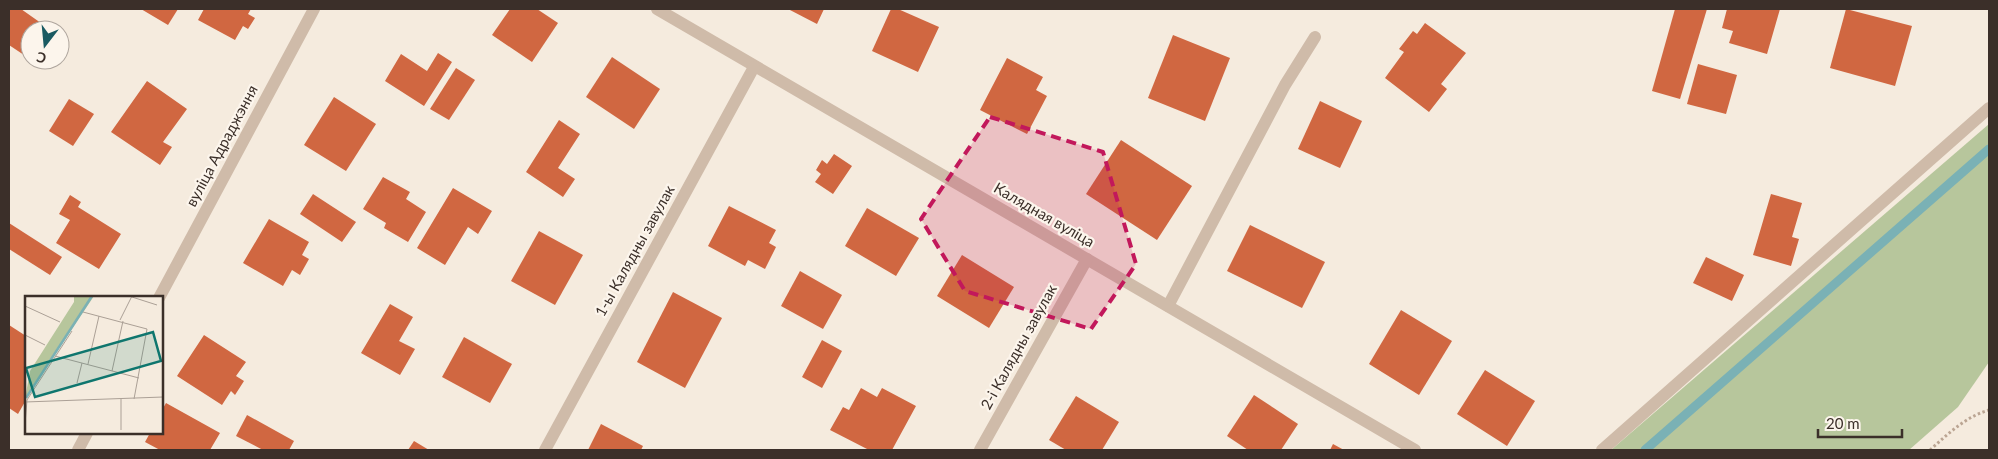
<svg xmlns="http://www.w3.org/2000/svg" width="1998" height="459" font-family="Lato,sans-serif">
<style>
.green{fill:#b7c69c}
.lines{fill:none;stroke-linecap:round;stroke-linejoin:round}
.stream{stroke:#7ab1b5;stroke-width:9}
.building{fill:#d06741}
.path{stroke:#bba593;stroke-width:3;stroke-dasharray:2.5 2.5;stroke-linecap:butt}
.service{stroke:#cfbba9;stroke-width:12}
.minor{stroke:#cfbba9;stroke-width:12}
.marked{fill:#c2185b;fill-opacity:0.2;stroke:#c2185b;stroke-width:4;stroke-dasharray:10 6;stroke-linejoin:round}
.labels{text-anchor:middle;stroke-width:4.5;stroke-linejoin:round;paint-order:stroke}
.street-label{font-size:15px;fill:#3b2f29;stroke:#fcf5ec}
.inset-river{fill:none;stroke:#7ab1b5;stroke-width:2.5}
.inset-road{fill:none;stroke:#aba096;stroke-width:1}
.view{fill:#0f766e;fill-opacity:0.15;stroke:#0f766e;stroke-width:2.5}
.inset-edge{fill:none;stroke:#3b2f29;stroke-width:2.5}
</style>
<rect width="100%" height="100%" fill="#f5ebde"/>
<polygon class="green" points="1989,124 1989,362 1958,407 1909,450 1611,450"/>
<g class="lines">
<polyline class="stream" points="1645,450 1989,149"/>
</g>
<g class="building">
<polygon points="10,9 21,9 48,28 46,30 30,30 30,53 27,57 9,45"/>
<polygon points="141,9 178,9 168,25"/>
<polygon points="204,9 251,9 248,14 255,18 248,29 243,26 235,40 198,20"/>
<polygon points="510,9 537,9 558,23 532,62 492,35"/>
<polygon points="788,9 824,9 817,24"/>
<polygon points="891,9 898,9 939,27 918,72 872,51"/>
<polygon points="1675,9 1707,9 1680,99 1652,91"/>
<polygon points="1727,9 1780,9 1767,54 1729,43 1733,31 1722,28"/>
<polygon points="1846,9 1912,26 1895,86 1830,68"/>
<polygon points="1425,23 1466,53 1441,84 1447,89 1429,112 1385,78 1404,52 1399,49 1413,31 1417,34"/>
<polygon points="1173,35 1230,58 1205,121 1148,98"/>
<polygon points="438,53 452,62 424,106 385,81 401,54 427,71"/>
<polygon points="612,57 660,89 634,129 586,97"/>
<polygon points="1007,58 1043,77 1036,90 1047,96 1027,134 980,110"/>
<polygon points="1698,64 1737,75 1726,114 1687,104"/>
<polygon points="456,68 475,80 449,120 430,109"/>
<polygon points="147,81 187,109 163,142 172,147 160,165 111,132"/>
<polygon points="334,97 376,124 346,171 304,145"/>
<polygon points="69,99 94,114 73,146 49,131"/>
<polygon points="1320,101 1362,121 1340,168 1298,149"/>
<polygon points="559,120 580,134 558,168 575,179 563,197 526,172"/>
<polygon points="1121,140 1192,186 1157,240 1086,194"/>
<polygon points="834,154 852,166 833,194 815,182 821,174 816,170 822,160 827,164"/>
<polygon points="383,177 410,192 406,199 426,212 408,242 384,228 386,223 363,209"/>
<polygon points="453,188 492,211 478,234 468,227 445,265 417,248"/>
<polygon points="313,194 356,222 342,242 300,214"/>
<polygon points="1771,194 1802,203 1792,237 1799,239 1791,266 1753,255"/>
<polygon points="70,195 81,202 78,207 121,234 99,269 56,243 70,220 59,214"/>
<polygon points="729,206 776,230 769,243 776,247 765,269 748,260 745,266 708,246"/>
<polygon points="867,208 919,238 896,276 845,246"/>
<polygon points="269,219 309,242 302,255 309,259 300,275 292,270 283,286 243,263"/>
<polygon points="9,223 62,257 50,275 9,249"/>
<polygon points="1250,225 1325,262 1302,308 1227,271"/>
<polygon points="539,231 583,255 555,305 511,281"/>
<polygon points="962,255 1014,287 989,328 937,296"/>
<polygon points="1706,257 1744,275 1732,301 1693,283"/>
<polygon points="800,271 842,295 823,329 781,306"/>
<polygon points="673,292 722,318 685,388 637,362"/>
<polygon points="390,304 413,317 399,341 415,349 400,375 361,353"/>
<polygon points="1401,310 1452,341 1419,395 1369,364"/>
<polygon points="9,325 26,336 26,400 18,414 9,408"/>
<polygon points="204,335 246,362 236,376 244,381 235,395 231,391 222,405 177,376"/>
<polygon points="464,337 512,364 490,403 442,377"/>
<polygon points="822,340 842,351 822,388 802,377"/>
<polygon points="1485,370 1535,401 1507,446 1457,414"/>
<polygon points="861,388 877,397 882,388 916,406 892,450 869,450 830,430 843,407 849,410"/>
<polygon points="1254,395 1298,424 1281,450 1248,450 1227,436"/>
<polygon points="1076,396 1119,422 1102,450 1066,450 1049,440"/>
<polygon points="166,403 220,433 210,450 160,450 145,442 150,433 161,433 161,412"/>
<polygon points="247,415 294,441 289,450 263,450 236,436"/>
<polygon points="601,424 643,446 641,450 588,450"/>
<polygon points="414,441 429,450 408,450"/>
<polygon points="1333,444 1344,450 1330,450"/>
</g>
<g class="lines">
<path class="path" d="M 1930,450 C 1948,434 1965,417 1989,410"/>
<g class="service">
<polyline points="1168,306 1285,85 1315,37"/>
<polyline points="1602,450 1989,108"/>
</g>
<g class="minor">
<polyline points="657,9 1415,450"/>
<polyline points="159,298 314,9"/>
<polyline points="78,450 87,433"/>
<polyline points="545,450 754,67"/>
<polyline points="980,450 1087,259"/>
</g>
</g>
<path class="marked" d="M 990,117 L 1103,152 L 1136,264 L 1091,329 L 965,291 L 921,219 Z"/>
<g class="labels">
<g class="street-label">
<text transform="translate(222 146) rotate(-62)" y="5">вуліца Адраджэння</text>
<text transform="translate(1044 215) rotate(30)" y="5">Калядная вуліца</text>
<text transform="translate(635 251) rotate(-61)" y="5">1-ы Калядны завулак</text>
<text transform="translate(1019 347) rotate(-61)" y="5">2-і Калядны завулак</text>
</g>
</g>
<g transform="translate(25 296)">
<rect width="138" height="138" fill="#f5ebde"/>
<path d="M 49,0 L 69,0 L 0,103 L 5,75 L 49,6 Z" fill="#b7c69c"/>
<path class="inset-river" d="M 1,102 L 67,0"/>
<path class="inset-road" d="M 107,1 L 132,9M 0,10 L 35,26M 58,16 L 122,33 L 109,103M 95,24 L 107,0M 0,39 L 20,49M 30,60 L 114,82M 63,68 L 74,20M 87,75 L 98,25M 52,87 L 57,67M 0,106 L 138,101M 0,128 L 2,104 L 47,35M 96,134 L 96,103"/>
<path class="view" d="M 128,36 L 136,65 L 10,101 L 1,72 Z"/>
<rect width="138" height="138" class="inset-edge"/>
</g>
<rect width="1998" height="459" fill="none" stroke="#3b2f29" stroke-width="20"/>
<g transform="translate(45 45) rotate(196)"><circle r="24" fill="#fcf5ec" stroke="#afa69e"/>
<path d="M0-4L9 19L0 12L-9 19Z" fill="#1a5a61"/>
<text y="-8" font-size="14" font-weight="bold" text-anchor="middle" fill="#3b2f29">С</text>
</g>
<path d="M1818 429v8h84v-8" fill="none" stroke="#3b2f29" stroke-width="2.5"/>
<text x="1826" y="429" font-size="15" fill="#3b2f29" stroke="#fcf5ec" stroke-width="4" paint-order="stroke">20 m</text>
</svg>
